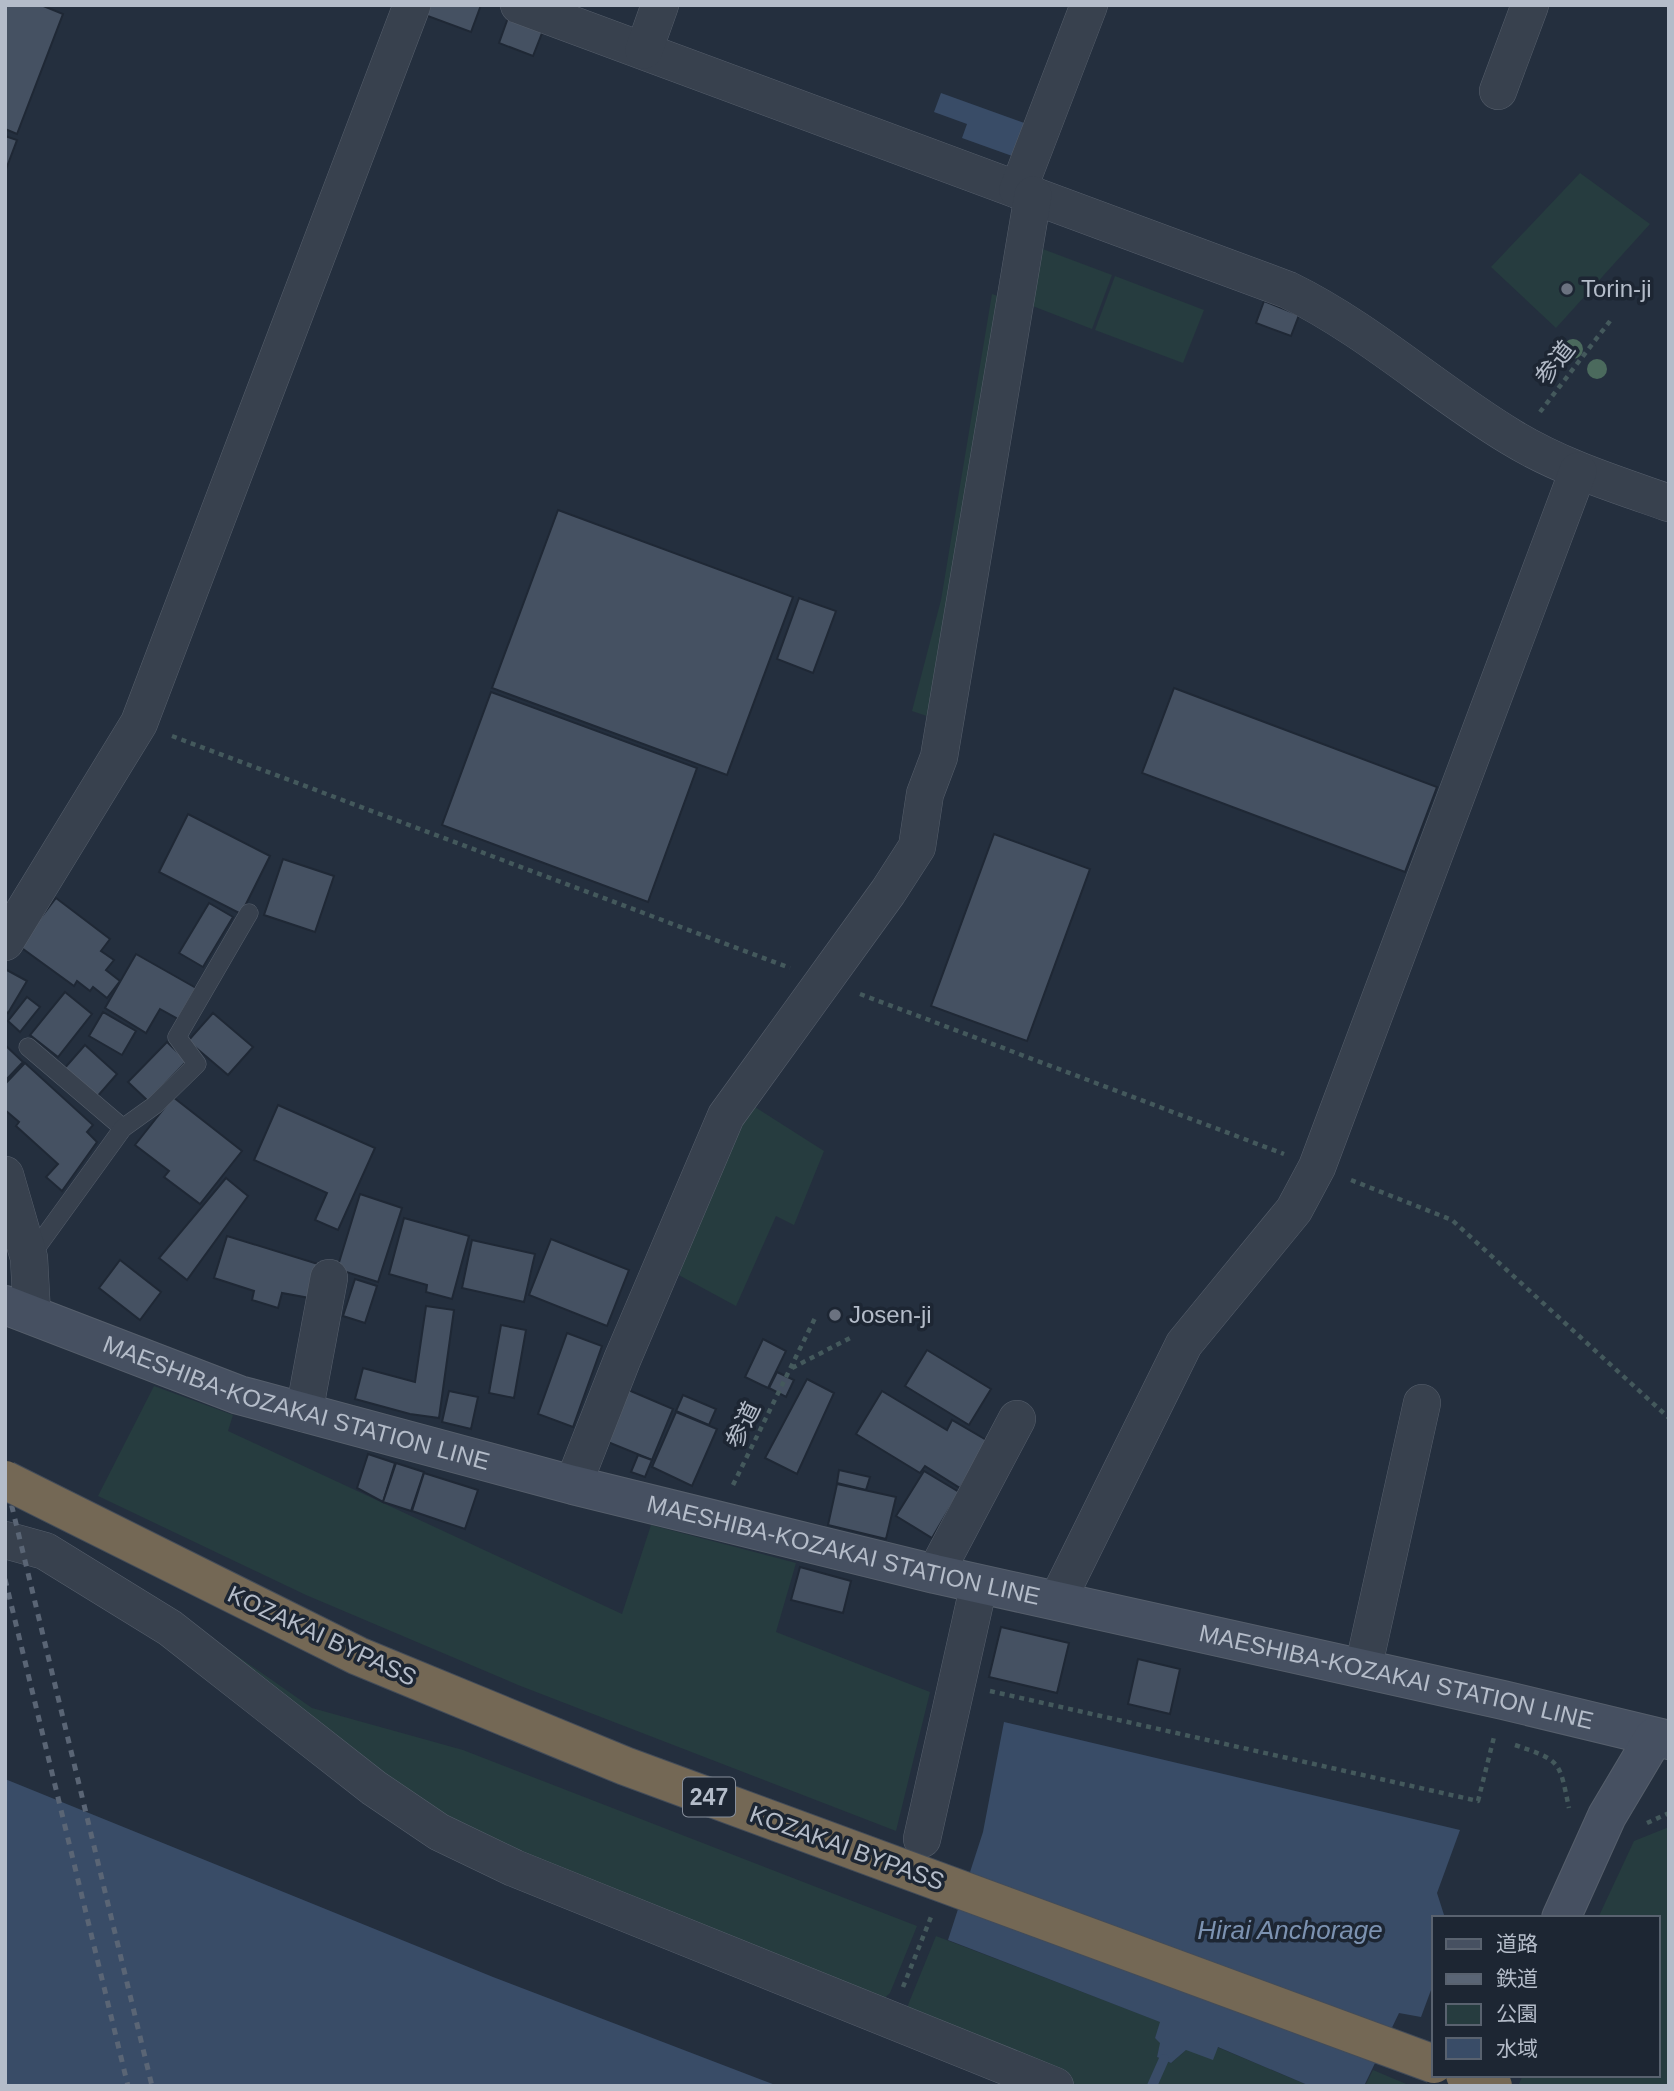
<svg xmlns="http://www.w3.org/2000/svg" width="1674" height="2091" font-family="Helvetica,'Noto Sans JP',sans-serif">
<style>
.green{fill:#263c3f}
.water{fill:#394c67}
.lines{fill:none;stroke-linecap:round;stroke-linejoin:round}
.stream{stroke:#394c67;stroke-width:10}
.building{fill:#455162;stroke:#1f2835;stroke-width:2}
.lane-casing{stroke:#565f6c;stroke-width:19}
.street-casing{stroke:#565f6c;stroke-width:38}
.secondary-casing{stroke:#565f6c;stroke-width:40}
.path{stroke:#44595c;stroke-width:4.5;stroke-dasharray:5 5;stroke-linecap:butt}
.lane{stroke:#38414e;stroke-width:18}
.street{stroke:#38414e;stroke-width:37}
.secondary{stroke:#465061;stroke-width:38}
.rail{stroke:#5a6575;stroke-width:5;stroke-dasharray:7 7;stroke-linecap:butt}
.highway-bridge-casing{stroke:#434c59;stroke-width:40;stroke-linecap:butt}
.highway-bridge{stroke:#746855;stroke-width:38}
.tree{fill:#4b6a5d}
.worship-dot{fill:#6b7280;stroke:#1d2633;stroke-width:2.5}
.labels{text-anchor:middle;stroke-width:7;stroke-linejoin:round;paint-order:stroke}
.shield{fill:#1d2633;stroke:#878f9c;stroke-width:2}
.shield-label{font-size:23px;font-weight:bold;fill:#b4bcc9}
.poi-label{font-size:24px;fill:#b4bcc9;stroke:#1d2633;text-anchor:start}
.street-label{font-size:24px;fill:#b4bcc9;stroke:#1d2633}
.water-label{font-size:26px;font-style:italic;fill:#7c92b1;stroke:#1d2633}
</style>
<rect width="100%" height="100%" fill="#242f3e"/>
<g class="green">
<polygon points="1580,173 1650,224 1556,328 1491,267"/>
<polygon points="1040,248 1112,275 1092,329 1030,305"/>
<polygon points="1115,276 1204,310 1183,363 1095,330"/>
<polygon points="992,294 1001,297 930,717 912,711 941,600"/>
<polygon points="755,1107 824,1151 794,1225 776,1216 736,1306 675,1273 734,1132"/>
<polygon points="154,1386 233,1415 228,1431 622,1614 651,1525 796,1563 776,1632 930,1692 896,1831 518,1685 306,1595 98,1496"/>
<polygon points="145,1601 200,1630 312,1708 463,1750 917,1926 890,1993 880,2002 454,1824"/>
<polygon points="1669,1827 1669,2086 1518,2086 1523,2075 1658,2075 1658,1918 1598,1918 1634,1841"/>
<polygon points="936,1936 1161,2022 1155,2038 1161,2042 1157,2057 1171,2063 1186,2050 1217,2047 1310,2086 1080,2086 910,2015 908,2005"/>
<polygon points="1373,2070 1411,2086 1365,2086"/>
</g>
<g class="water">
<polygon points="941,93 1027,124 1015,157 962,138 967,124 934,112"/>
<polygon points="1004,1722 1460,1830 1437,1893 1445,1918 1434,1918 1434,1982 1421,2017 1399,2013 1364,2086 1310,2086 1218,2047 1213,2060 1186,2050 1171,2063 1157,2057 1160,2043 1155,2038 1160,2022 948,1940 983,1832"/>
<polygon points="5,1779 493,1977 778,2086 5,2086"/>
</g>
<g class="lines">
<polyline class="stream" points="1152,2086 1164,2059"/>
</g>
<g class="building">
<polygon points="5,5 41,5 63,14 17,134 5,129"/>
<polygon points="429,5 481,5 471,32 425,15"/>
<polygon points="509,15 544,28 533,56 499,43"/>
<polygon points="5,136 17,140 5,172"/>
<polygon points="1264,301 1299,315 1291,336 1256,323"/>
<polygon points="558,510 793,597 727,775 492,688"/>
<polygon points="799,598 836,611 813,673 777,659"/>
<polygon points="1174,688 1437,787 1405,872 1142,773"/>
<polygon points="491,692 697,768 648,902 442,825"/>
<polygon points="188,814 270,856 241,914 159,872"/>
<polygon points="994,834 1090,869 1027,1041 931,1006"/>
<polygon points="283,859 334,876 315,932 264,915"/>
<polygon points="56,898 110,939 101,951 114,960 106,970 120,981 107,998 93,987 90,991 77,981 74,986 19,946"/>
<polygon points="209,903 233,917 203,967 179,953"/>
<polygon points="136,954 196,988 178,1019 160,1009 146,1033 105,1008"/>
<polygon points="5,969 27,981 8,1013 5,1011"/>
<polygon points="65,992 92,1014 58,1057 30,1035"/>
<polygon points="27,997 40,1007 20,1032 8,1021"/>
<polygon points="103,1012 136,1031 122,1055 89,1036"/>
<polygon points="213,1013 253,1047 228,1075 188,1041"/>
<polygon points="167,1042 187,1061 148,1101 128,1082"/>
<polygon points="5,1045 23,1062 5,1081"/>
<polygon points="85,1045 117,1074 96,1098 63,1070"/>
<polygon points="25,1063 93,1125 87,1132 97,1142 62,1191 46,1177 58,1164 16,1126 19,1122 5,1110 5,1084"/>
<polygon points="173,1097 242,1151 200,1204 164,1177 169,1171 135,1145"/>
<polygon points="278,1105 375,1148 338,1230 315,1220 327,1193 254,1160"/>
<polygon points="226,1178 248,1196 187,1280 159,1258"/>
<polygon points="360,1194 402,1208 378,1282 337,1269"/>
<polygon points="404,1218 469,1236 452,1299 426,1292 427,1285 389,1274"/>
<polygon points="227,1236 318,1264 315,1299 282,1293 278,1308 252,1300 254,1291 214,1278"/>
<polygon points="551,1239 629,1270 607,1326 529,1295"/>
<polygon points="472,1240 535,1254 524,1302 462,1288"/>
<polygon points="120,1260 161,1292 140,1320 99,1288"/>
<polygon points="355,1279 377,1286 365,1323 343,1316"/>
<polygon points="426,1306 454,1310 439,1418 410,1414 355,1399 363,1368 415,1382"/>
<polygon points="501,1325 526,1330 514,1398 489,1393"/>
<polygon points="567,1333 602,1346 573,1427 538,1414"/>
<polygon points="763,1339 786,1351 768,1388 745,1377"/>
<polygon points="927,1350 991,1389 969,1425 905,1386"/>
<polygon points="777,1372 794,1380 786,1397 769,1388"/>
<polygon points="807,1379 834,1393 797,1474 765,1458"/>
<polygon points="619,1386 673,1409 652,1460 598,1438"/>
<polygon points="449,1391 478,1397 471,1429 442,1422"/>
<polygon points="882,1391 947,1430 952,1420 988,1441 960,1488 925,1466 920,1473 856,1434"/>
<polygon points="683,1395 716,1409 709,1425 676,1411"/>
<polygon points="676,1412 717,1429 692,1486 652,1467"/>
<polygon points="368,1454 395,1463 383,1502 357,1488"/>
<polygon points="638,1455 652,1460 645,1477 631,1472"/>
<polygon points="396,1463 424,1472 411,1511 383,1502"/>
<polygon points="839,1470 870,1477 866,1490 837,1483"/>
<polygon points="924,1471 959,1492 932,1538 896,1516"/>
<polygon points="424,1473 478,1490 465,1529 412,1511"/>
<polygon points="837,1484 896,1497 886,1539 828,1525"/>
<polygon points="800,1567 851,1581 843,1613 791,1600"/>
<polygon points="1001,1627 1069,1643 1057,1693 989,1677"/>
<polygon points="1138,1659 1180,1669 1170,1714 1128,1704"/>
</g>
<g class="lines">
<defs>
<g id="lane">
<polyline points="28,1047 123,1128"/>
<polyline points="29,1258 123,1128 155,1105 197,1064 177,1037 249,913"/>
</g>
<g id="street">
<path d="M 519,5 L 1288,290 C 1368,329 1435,391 1511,437 C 1560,467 1615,484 1669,503"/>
<polyline points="644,50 660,5"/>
<polyline points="1498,91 1530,5"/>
<polyline points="1018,190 1089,5"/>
<polyline points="5,942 139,723 412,5"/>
<polyline points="5,1175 29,1258 32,1314"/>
<polyline points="304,1413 329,1278"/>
<polyline points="573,1485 622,1360 726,1116 888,892 917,847 925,794 939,757 1033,195"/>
<polyline points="5,1540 45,1551 170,1628 374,1788 439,1832 514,1868 1055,2086"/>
<polyline points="935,1574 1017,1419"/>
<polyline points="1057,1601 1184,1344 1294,1210 1317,1167 1578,471"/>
<polyline points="1363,1669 1422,1403"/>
<polyline points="922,1839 979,1584"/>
</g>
<g id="secondary">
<path id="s1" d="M 5,1305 L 239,1395 L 573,1485 L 935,1574 L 1503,1700 L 1669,1740"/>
<polyline points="1561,1918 1607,1816 1654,1737"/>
</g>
</defs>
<use href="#lane" class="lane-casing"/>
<use href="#street" class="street-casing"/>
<use href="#secondary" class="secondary-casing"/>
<g class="path">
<polyline points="1540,412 1610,321"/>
<polyline points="172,736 790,968"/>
<polyline points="860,994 1284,1154"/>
<polyline points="1351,1180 1452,1220 1669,1418"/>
<polyline points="792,1368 850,1338"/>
<polyline points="733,1485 816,1316"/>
<polyline points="990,1691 1478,1801 1494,1737"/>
<path d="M 1515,1745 C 1562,1761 1559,1761 1569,1808"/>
<polyline points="1647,1823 1669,1813"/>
<polyline points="903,1987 931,1917"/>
</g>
<use href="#lane" class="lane"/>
<use href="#street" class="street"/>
<use href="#secondary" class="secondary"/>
<g class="rail">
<polyline points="5,1478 152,2086"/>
<polyline points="5,1579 128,2086"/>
</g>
<defs>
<g id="highway-bridge">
<polyline points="5,1480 358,1656 625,1766 1434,2064"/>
<polyline points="1465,2075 1493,2086"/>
</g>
</defs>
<use href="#highway-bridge" class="highway-bridge-casing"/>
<use href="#highway-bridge" class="highway-bridge"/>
</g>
<g class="tree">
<circle cx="1573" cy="349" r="10"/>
<circle cx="1597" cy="369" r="10"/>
</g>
<g class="worship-dot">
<circle cx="1567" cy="289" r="7"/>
<circle cx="835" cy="1315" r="7"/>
</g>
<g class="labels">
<rect class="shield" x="683" y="1777.5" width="52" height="39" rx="5"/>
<g class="shield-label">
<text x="709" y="1805">247</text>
</g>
<g class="poi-label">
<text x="1581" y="297">Torin-ji</text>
<text x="849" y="1323">Josen-ji</text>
</g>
<g class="street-label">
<text transform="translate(1555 363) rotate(-52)" y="8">参道</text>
<text dy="8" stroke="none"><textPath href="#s1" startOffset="308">MAESHIBA-KOZAKAI STATION LINE</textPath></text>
<text transform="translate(743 1425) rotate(-64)" y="8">参道</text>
<text dy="8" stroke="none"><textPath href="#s1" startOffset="875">MAESHIBA-KOZAKAI STATION LINE</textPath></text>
<text transform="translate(322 1636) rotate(25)" y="8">KOZAKAI BYPASS</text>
<text dy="8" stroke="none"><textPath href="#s1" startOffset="1442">MAESHIBA-KOZAKAI STATION LINE</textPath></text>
<text transform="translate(847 1848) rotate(20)" y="8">KOZAKAI BYPASS</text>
</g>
<g class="water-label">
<text x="1290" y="1939">Hirai Anchorage</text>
</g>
</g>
<rect width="1674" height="2091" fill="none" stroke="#b4bcc9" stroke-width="14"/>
<rect x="1432" y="1916" width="228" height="161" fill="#1d2633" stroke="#59626f" stroke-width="2"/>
<rect x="1446" y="1939" width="35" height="10" fill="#465061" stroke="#59626f" stroke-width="2"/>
<text x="1496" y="1951" font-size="21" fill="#b4bcc9">道路</text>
<rect x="1446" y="1974" width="35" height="10" fill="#5a6575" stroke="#59626f" stroke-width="2"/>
<text x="1496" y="1986" font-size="21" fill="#b4bcc9">鉄道</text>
<rect x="1446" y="2004" width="35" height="21" fill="#263c3f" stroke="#59626f" stroke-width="2"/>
<text x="1496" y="2021" font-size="21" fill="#b4bcc9">公園</text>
<rect x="1446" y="2038" width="35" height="21" fill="#394c67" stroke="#59626f" stroke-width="2"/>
<text x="1496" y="2056" font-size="21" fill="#b4bcc9">水域</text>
</svg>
